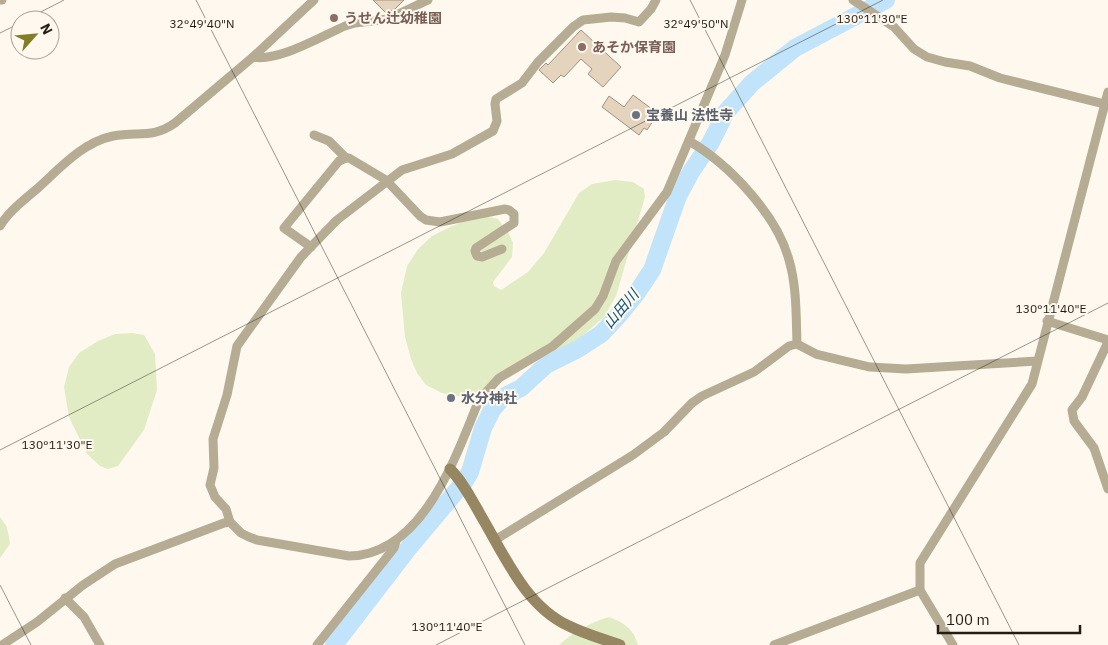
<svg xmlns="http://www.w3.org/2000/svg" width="1108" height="645" font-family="'IBM Plex Sans','Noto Sans JP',sans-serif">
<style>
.green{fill:#e2ecc4}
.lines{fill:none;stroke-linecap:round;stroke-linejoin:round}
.river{stroke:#c1e4fb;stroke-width:18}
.building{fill:#e4d3bd;stroke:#a1927c}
.street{stroke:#b6ac93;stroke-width:9}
.secondary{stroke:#968661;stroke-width:11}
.ticks{fill:none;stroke:#221c14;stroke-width:1;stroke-opacity:0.45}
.education-dot{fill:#8d6e63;stroke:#fff8ef;stroke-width:2}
.worship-dot{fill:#6b7280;stroke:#fff8ef;stroke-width:2}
.labels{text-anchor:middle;stroke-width:4;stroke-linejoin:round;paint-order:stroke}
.education-label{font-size:14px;font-weight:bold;fill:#785e54;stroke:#fff8ef;text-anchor:start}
.worship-label{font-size:14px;font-weight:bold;fill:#5b616d;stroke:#fff8ef;text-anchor:start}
.water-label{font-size:15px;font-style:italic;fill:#0a5579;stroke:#fff8ef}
.ticks-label{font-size:12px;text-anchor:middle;fill:#221c14;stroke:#fff8ef;stroke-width:4;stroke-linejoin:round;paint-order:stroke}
</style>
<rect width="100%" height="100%" fill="#fff8ef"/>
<g class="green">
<polygon points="615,180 633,182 644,189 645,197 616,296 604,317 580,338 478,392 462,397 442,393 426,385 417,373 411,359 405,337 401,293 407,266 418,249 432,236 452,226 480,215 498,219 508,232 513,243 512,257 493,282 494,286 501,290 528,272 544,253 579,193 592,184"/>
<polygon points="132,333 144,335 155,354 157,390 144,430 118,466 108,469 100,466 87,454 69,417 64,387 69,367 79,353 98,341 115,334"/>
<polygon points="0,517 7,527 10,544 0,558"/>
<path d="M 609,617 C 624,623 633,628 638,645 L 559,645 C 575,631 589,623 609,617 Z"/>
</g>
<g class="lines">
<polyline class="river" points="334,645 407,550 464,482 470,472 483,428 492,410 503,397 521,388 546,365 578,349 601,334 618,316 636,294 652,270 678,196 691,172 711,142 726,112 752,83 795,48 886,0"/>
</g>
<g class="building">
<polygon points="373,0 404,0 395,9 386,13"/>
<polygon points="581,30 621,67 603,87 588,74 592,69 581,59 564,77 561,75 553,83 539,70 546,63 548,65"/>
<polygon points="633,95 656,112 650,119 653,121 647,130 644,128 639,135 602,107 609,96 624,107"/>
</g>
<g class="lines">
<g class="street">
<polyline points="0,0 2,0"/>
<path d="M 656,0 L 651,9 L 639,22 L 625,18 L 611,17 L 583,20 L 573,27 L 538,62 L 522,83 L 496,99 L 495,104 L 497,121 L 493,131 L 452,154 L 402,170 L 337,220 L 301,257 L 237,346 L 227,395 L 213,439 L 214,468 L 210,485 L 215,497 L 226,509 L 230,522 L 241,533 L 249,537 L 257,540 L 349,556 C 423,555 456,456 479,400 L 499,378 L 553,346 L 595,309 L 603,296 L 616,261 L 667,192 L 725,55 L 742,0"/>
<polyline points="853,0 894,27 914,49 927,57 945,62 970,66 1000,78 1108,105"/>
<path d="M 253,57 C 278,62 320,37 345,26 L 355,23 L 388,19 L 428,0"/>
<polyline points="314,135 329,141 346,158"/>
<path d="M 689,141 C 729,164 777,215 789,260 C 797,287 796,317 797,344"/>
<path d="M 0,226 C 9,211 24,200 38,188 C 59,169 83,142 113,136 C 138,131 152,139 175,123 L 253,57 L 314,0"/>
<polyline points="311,247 284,228 339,161 346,158 349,158 386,180 420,216 426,220 440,222 505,209 509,210 514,214 514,223 476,248 475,251 477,256 482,257 502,249"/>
<polyline points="1047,321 1108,340"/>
<polyline points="1108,342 1082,397 1072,410 1074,421 1094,448 1108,489"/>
<polyline points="495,540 633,455 664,432 692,403 702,396 754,372 789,346 797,344 816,354 870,367 906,369 1037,361"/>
<polyline points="65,598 84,617 100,645"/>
<polyline points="2,645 37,622 83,585 115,564 224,523 230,522"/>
<polyline points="317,645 394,548 396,541"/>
<polyline points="774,645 920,590"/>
<polyline points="953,645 920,590 920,563 1032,384 1108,92"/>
</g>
<path class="secondary" d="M 450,469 C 464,483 474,504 484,521 C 506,559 527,607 569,626 C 585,634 603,639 620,645"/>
</g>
<path class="ticks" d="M 196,0 L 525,645M 690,0 L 1019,645M 25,20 L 64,0M 0,33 L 20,23M 0,450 L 883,0M 0,585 L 31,645M 436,645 L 1108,303"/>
<g class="education-dot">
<circle cx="334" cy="18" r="5"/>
<circle cx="582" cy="47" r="5"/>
</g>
<g class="worship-dot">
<circle cx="636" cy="115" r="5"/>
<circle cx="451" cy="398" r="5"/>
</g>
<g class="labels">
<g class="education-label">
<text x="344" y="23">うせん辻幼稚園</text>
<text x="592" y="52">あそか保育園</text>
</g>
<g class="worship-label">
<text x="646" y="120">宝養山 法性寺</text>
<text x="461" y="403">水分神社</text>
</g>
<g class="water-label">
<text transform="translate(621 309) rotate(-50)" y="5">山田川</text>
</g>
</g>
<g class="ticks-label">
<text x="872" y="23">130°11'30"E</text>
<text x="202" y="28">32°49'40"N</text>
<text x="696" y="28">32°49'50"N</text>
<text x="1051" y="313">130°11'40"E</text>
<text x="57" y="449">130°11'30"E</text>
<text x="447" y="631">130°11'40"E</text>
</g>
<g transform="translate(35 35) rotate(63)"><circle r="24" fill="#fff8ef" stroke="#a7a097"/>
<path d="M0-4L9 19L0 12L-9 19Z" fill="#837e25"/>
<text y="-8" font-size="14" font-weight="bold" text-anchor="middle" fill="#221c14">N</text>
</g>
<path d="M938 625v8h142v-8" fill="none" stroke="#221c14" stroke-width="2.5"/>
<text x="946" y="625" font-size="15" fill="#221c14" stroke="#fff8ef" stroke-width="4" paint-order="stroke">100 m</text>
</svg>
